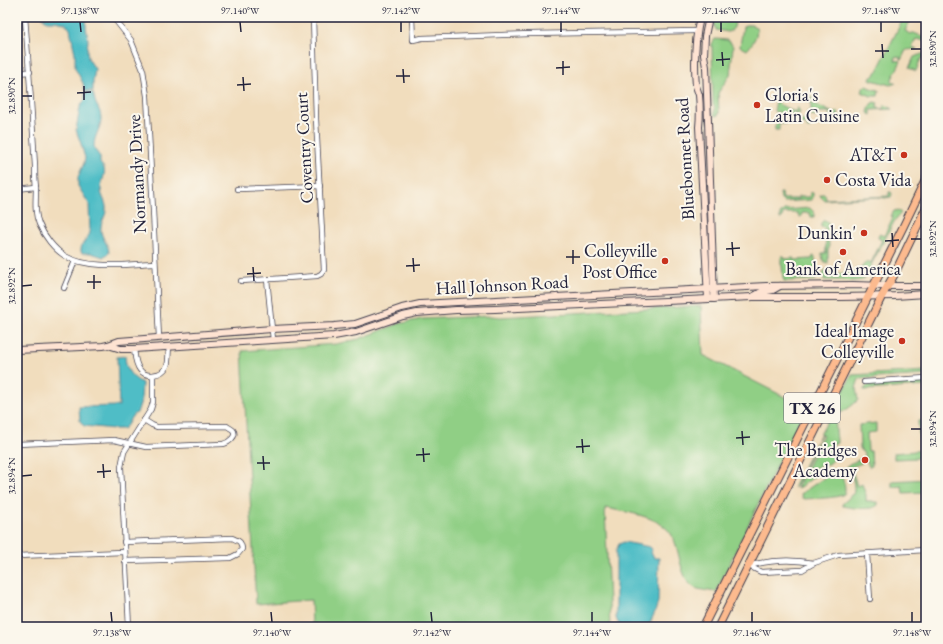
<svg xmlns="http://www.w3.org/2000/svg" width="943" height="644" font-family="'EB Garamond',serif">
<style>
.green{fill:#90cf85;stroke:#597860}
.water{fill:#4fbdc6;stroke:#387080}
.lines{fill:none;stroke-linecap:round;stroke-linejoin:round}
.street-casing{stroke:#413e4e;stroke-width:6}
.secondary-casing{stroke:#413e4e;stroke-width:8}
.primary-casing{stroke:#413e4e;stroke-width:9}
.street{stroke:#fff;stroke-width:4.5}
.secondary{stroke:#fee3d2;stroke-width:6}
.primary{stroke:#fcba8e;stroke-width:7}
.ticks{fill:none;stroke:#22223b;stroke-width:1.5}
.poi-dot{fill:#c8321e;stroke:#fbf7ec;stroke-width:1.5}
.labels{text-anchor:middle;stroke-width:4;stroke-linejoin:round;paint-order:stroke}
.shield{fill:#fbf7ec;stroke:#636270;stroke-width:1}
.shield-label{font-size:17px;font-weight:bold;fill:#22223b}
.poi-label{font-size:18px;fill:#22223b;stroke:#fbf7ec;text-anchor:end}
.street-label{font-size:18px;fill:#22223b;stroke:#fbf7ec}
.neatline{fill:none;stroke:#22223b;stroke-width:1.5}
.ticks-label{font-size:10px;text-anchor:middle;fill:#22223b}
</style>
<rect width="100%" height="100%" fill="#fbf7ec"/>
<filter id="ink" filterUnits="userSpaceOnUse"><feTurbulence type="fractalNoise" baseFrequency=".025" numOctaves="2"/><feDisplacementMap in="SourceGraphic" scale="8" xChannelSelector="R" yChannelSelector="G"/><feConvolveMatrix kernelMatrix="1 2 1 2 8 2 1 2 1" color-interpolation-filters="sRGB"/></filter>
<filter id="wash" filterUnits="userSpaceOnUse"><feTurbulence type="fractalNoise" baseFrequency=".012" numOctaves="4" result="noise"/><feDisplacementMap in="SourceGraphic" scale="16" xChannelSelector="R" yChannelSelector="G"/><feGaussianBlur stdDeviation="0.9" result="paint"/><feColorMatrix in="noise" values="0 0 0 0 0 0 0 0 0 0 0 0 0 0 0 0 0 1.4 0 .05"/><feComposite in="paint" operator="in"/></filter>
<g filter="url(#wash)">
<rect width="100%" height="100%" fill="#f1ddbd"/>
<g class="green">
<path d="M 716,17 L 734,17 C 735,24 736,29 728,32 L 716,30 L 714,24 Z"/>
<polygon points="904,17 912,17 905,31 911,34 912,33 914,33 926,38 926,41 916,39 912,47 917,49 906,50 901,60 900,59 900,57 896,56 895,60 901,61 892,79 892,82 896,82 894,84 890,85 872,80 870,79 870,78 875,75"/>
<path d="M 745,25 L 751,25 L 756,27 C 759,34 753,42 749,48 L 747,50 L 742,48 L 740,46 L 743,27 Z"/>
<polygon points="715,39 727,40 731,43 733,47 730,75 718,93 719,113 718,115 715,116 714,113 715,108 713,104 712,44"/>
<path d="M 922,54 L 926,54 L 926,55 C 919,59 919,64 916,71 L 909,68 L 914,57 Z"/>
<polygon points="866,86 873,89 879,90 878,96 871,96 862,92 863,90 863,87"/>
<polygon points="812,96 813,97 811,102 835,114 837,111 838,111 839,116 830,116 829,112 818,112 816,117 808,114 807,112 811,111 811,103 808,101 811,97"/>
<polygon points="777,98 780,99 778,104 795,112 797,108 798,108 800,113 799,114 780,114 778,111 776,113 774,111 776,100"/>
<polygon points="874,102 878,103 876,107 883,109 885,105 893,109 871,110 871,115 869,114 868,112 871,104"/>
<path d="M 804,120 C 808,121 811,124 810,128 L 807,128 L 807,123 L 779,124 L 779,130 L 775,130 L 775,125 L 778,122 Z"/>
<polygon points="810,192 813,193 813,197 811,200 784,202 781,200 780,193 782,193 783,199 798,199 798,197 810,197"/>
<polygon points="889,192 891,192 892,194 891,197 885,198 878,197 824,200 820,196 821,194 825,194 826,199 889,196"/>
<polygon points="810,208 814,212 814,217 811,217 810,213 802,213 801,217 799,217 798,213 783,213 782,218 780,219 780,214 784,210"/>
<polygon points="898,210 901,213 895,220 872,263 867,276 865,278 862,280 853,281 841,280 824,280 823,272 826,270 827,270 827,274 855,273 856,269 862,267 867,261 871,263 882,240 878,238 879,234 884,236 893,217 891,216 894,211"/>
<path d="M 824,220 L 827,221 L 828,222 L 829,249 L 828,250 L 828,263 C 823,262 822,258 822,253 L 826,253 L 825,228 L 821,227 L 821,223 Z"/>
<polygon points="782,256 784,256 785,259 794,258 794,260 812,259 813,256 815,257 816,280 784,281 783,278 782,266 781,265 781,258"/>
<path d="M 701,306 L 703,355 L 806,408 L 774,471 L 716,592 C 710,591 700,590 695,588 C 677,578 682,545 668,530 C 654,515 625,512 605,508 L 610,627 L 316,627 L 316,624 L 312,625 L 311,600 L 256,604 L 242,351 L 336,344 L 359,339 L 398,324 L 422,319 L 491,316 L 500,317 Z"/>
<path d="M 926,371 L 926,375 L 859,379 L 856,388 L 858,400 C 853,405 848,409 842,412 C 832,418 837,433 837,442 L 837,443 L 832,444 L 833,447 L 836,447 C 837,456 835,460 827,465 L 823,463 L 814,469 L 818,473 L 818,474 L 797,489 C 805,471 814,453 823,435 L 821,434 L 795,488 L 794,486 L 821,433 L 852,375 Z"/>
<polygon points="926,382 926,386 864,390 864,389 868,385"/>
<polygon points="926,420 926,448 920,448 918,421"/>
<polygon points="876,423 876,432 867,433 868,451 871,451 872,466 869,467 864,453 863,453 860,448 859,425"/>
<polygon points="926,450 925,454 918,458 894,459 894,453"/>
<path d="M 861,459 L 862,463 L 851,467 L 857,486 L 862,484 L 866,495 L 866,501 L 873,501 L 873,502 L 878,502 L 878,505 C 872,511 851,508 843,506 L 842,504 L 848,499 L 852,494 L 853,495 C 856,486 852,473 847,466 L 849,465 L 849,464 Z"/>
<path d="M 834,471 L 838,472 C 843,477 847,488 844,494 C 836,499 814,498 804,499 L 802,498 L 801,495 L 802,493 Z"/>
<polygon points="926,479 926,492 903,493 902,486 892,487 892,481"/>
</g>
<g class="water">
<polygon points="42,17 87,17 86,26 88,40 87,51 88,58 95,69 93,82 93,91 85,91 83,83 75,68 75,53 73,44 70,29 65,23 55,21 47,21"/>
<path d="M 85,93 L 93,93 C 94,97 95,101 96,104 C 99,109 101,113 101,119 C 101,128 94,136 94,146 C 94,150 98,153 100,157 C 100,159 100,161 100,163 C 101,165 103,166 104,168 C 106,175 101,182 101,189 C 101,197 107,202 106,210 C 106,217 100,222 101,231 C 102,239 109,245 109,253 L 103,257 L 91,253 L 82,253 L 81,252 C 80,244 87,240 90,233 L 89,204 L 78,186 L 78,177 L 84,163 L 85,158 L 81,144 L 76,130 L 80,107 L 85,100 Z"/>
<path d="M 125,356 C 126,370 130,376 142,383 L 141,401 L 137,413 C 129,415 130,425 123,429 L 114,429 L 84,426 L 80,421 L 79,407 L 119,406 L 117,357 Z"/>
<path d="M 624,542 L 650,547 L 652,549 L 650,553 L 653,555 L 654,558 L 659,558 L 658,602 L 655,612 L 649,625 C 643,628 624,629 619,624 C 618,623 616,619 616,617 L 616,551 L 619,544 Z"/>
</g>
</g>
<g filter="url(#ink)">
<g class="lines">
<defs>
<g id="street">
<path d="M 25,17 C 29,67 32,116 35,166 C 35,173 35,180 36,187 C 36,200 34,212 39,224 C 44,236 54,249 65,256 C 90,270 128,264 155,263"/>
<polyline points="112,17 116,21 131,40 143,70 147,96 153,210 159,338"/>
<polyline points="412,17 413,40 422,38 530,34 696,31"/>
<polyline points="17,73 30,72"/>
<polyline points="17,189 36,187"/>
<polyline points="237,189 320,186"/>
<polyline points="267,279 273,340"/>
<polyline points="241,281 317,276 321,274 324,270 316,119 313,17"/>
<polyline points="64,288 75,261"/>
<path d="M 134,349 C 135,356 135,364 140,370 C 146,378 162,376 167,366 C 169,361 168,353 169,347"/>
<polyline points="864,382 926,378"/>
<path d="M 17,444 L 114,440 L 146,447 L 223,444 C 228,443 238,436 233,430 C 232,429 228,427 227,426 L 157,427 L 152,425 L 144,420"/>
<path d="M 124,542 L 232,538 C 239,541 241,541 242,549 L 238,554 L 230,558 L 125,561"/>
<polyline points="867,554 870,599"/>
<polyline points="17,556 124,552"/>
<polyline points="749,566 761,572 802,570 814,563 838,555 926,550"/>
<path d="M 749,566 C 769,560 793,559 814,563"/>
<polyline points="129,627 121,467 124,452 151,409 153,402 153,375"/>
</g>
<g id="secondary">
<path d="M 700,17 C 695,39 694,63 696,86 C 697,89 698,92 699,95 C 700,105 700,117 699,127 L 708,299"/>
<polyline points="709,17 705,36 704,55 706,67 708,121 714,299"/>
<polyline points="752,297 761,292 773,290 780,286"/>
<polyline points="108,345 121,349 134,349 334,336 356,332 403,316 417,313 456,310 495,309 752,297 840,297 895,296 926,294"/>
<polyline points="17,350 103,346 108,345 119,341 272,329 334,326 355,324 402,308 420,304 766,286 853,285 887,286 926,286"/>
</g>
<g id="primary">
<polyline points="703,627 903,227 926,179"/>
<polyline points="718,627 882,296 894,275 926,208"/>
</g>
</defs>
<use href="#street" class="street-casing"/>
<use href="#secondary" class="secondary-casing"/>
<use href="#primary" class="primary-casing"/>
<use href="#street" class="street"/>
<use href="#secondary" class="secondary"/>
<use href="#primary" class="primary"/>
</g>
</g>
<path class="ticks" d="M 80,22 L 81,32M 240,22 L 241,32M 401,22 L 401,32M 561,22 L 561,32M 721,22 L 721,32M 881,22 L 881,32M 882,44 L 883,58M 911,49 L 921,49M 875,51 L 889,51M 722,52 L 723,66M 716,60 L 730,59M 563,61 L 563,75M 556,68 L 570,67M 403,69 L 404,83M 396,76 L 410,76M 243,77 L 244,91M 237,85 L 251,84M 84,86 L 84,100M 77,93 L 91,92M 22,96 L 32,96M 892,233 L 893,247M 911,239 L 921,239M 885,241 L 899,240M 732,242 L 733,256M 726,249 L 740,248M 573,250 L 573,264M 566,257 L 580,257M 413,258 L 414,272M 406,266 L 420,265M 253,267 L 254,281M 247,274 L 261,273M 94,275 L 94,289M 87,282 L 101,282M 22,286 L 32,285M 911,429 L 921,429M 742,431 L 743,445M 736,438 L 750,437M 582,439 L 583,453M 576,447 L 590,446M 423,448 L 424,462M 416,455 L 430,454M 263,456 L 264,470M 257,463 L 270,463M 103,464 L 104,478M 97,472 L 111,471M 22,476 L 32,475M 111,612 L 112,622M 271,612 L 272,622M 431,612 L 432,622M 592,612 L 592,622M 752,612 L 752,622M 912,612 L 912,622"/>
<g class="poi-dot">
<circle cx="757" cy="105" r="4"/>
<circle cx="904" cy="155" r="4"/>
<circle cx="827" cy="180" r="4"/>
<circle cx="864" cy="233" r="4"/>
<circle cx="843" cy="252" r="4"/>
<circle cx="665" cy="261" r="4"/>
<circle cx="902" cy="341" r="4"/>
<circle cx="865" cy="460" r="4"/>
</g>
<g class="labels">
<rect class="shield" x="784" y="393" width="56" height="30" rx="3"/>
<g class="shield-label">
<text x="812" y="414">TX 26</text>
</g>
<g class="poi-label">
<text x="765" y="101" text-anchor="start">Gloria's<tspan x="765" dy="21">Latin Cuisine</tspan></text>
<text x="896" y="161">AT&amp;T</text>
<text x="835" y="186" text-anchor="start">Costa Vida</text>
<text x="856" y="239">Dunkin'</text>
<text x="657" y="257">Colleyville<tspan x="657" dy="21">Post Office</tspan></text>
<text x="843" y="275" text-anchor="middle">Bank of America</text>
<text x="894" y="337">Ideal Image<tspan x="894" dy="21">Colleyville</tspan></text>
<text x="857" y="456">The Bridges<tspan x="857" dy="21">Academy</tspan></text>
</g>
<g class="street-label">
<text transform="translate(304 148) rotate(-93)" y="6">Coventry Court</text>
<text transform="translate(685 159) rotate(-93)" y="6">Bluebonnet Road</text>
<text transform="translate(137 174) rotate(-93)" y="6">Normandy Drive</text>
<text transform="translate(502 285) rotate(-3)" y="6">Hall Johnson Road</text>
</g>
</g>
<rect width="943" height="644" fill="none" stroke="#fbf7ec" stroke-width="44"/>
<rect x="22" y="22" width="899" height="600" class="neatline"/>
<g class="ticks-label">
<text x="80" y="14">97.138°W</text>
<text x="240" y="14">97.140°W</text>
<text x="401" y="14">97.142°W</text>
<text x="561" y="14">97.144°W</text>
<text x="721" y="14">97.146°W</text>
<text x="881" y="14">97.148°W</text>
<text transform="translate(932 49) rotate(-90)" y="4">32.890°N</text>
<text transform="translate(11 96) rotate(-90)" y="4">32.890°N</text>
<text transform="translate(932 239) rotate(-90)" y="4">32.892°N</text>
<text transform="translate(11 286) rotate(-90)" y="4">32.892°N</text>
<text transform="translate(932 429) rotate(-90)" y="4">32.894°N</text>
<text transform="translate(11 476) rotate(-90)" y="4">32.894°N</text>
<text x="112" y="636">97.138°W</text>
<text x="272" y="636">97.140°W</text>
<text x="432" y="636">97.142°W</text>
<text x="592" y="636">97.144°W</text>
<text x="752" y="636">97.146°W</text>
<text x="912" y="636">97.148°W</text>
</g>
</svg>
